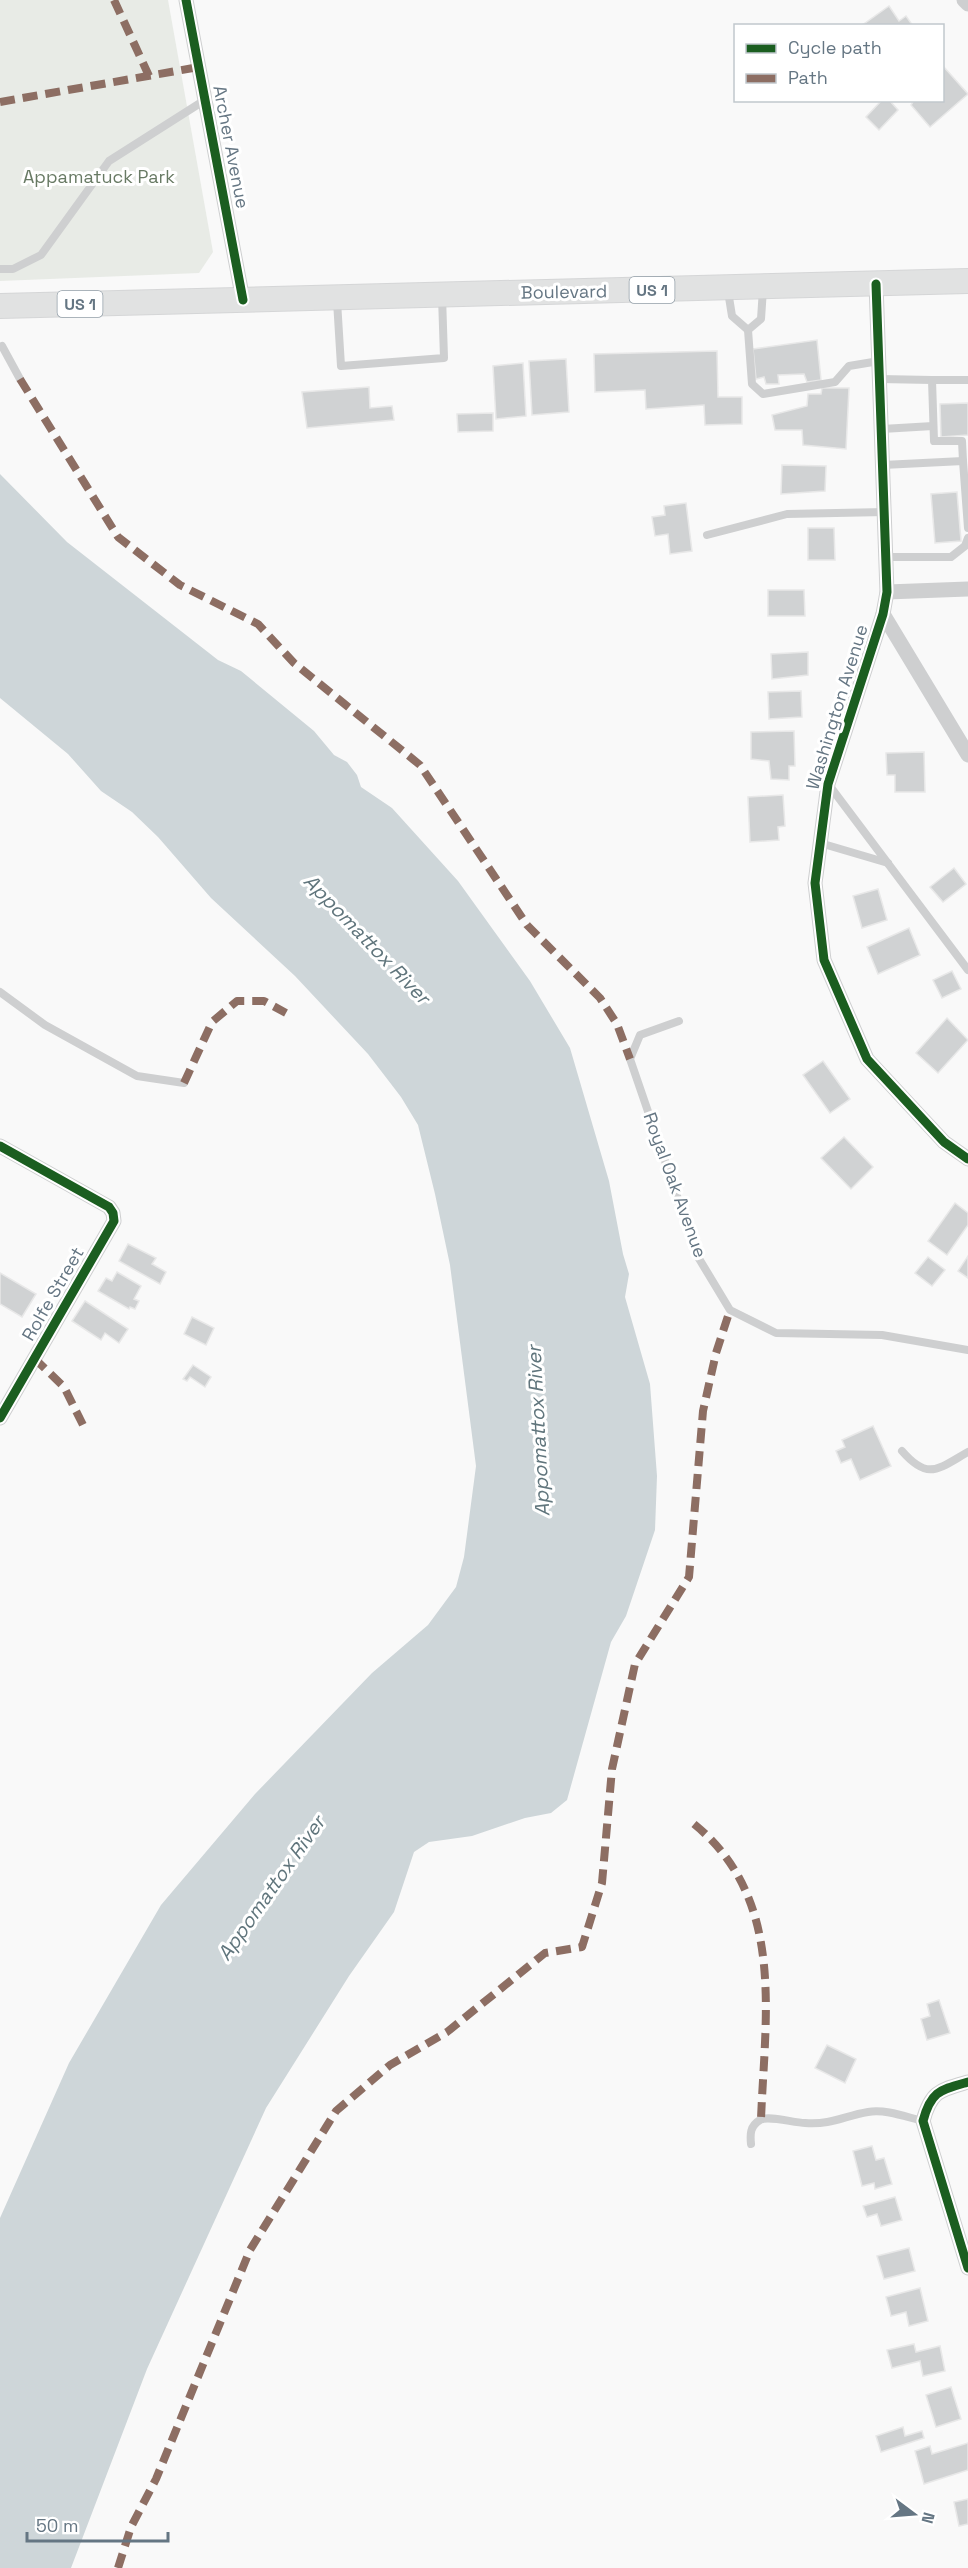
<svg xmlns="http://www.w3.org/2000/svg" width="968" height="2568" font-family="'Space Grotesk',sans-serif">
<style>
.green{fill:#e8ebe6}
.water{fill:#ced6d9}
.building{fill:#d0d2d3;stroke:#e8e8e8;stroke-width:1.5}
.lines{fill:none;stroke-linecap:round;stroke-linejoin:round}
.primary-casing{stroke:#d5d6d7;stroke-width:26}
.service{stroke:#cecfd0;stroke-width:8}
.minor{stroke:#cecfd0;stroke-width:15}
.primary{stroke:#e1e2e2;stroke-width:24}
.quiet{stroke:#8d6e63;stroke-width:8;stroke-dasharray:15 8;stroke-linecap:butt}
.cycleway-casing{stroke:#fff;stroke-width:13}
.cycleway{stroke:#1b5e20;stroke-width:9}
.labels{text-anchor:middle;stroke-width:6;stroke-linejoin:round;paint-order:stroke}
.shield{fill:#fff;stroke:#939fa8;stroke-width:1.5}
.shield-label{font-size:16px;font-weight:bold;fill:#657683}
.street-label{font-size:18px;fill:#657683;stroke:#fff}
.park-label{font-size:18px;fill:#687a64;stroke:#fff}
.water-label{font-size:20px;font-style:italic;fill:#60757c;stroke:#fff}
</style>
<rect width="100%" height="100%" fill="#f9f9f9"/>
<polygon class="green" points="0,0 168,0 213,252 199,273 0,281"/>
<polygon class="water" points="0,474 67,542 218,660 241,671 314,731 334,755 347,762 357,775 361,787 392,808 458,881 530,981 570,1048 609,1181 623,1254 629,1274 625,1297 650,1384 657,1476 655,1530 626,1616 611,1642 567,1800 551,1813 525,1818 472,1836 429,1842 414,1852 394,1912 349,1976 266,2108 147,2369 71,2568 0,2568 0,2218 69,2063 161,1905 255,1794 372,1673 428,1625 456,1587 464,1557 476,1466 450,1265 435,1194 418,1125 401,1097 368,1054 295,976 211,898 158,837 132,812 101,791 68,754 0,698"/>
<g class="building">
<polygon points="889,6 899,21 906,16 913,26 861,26"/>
<polygon points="943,66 968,94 930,127 911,105 914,100 942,100"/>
<polygon points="882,100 889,100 898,110 879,130 866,117"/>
<polygon points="817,340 821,380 807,382 804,374 778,375 779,384 766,384 764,377 756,379 753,349"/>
<polygon points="717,351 718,397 742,397 742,424 705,425 704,405 646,409 645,390 595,392 594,354"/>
<polygon points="566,359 569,412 532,415 529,361"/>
<polygon points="523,363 526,416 496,419 493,366"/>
<polygon points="369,387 370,408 392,406 394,420 307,428 302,392"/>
<polygon points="822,388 849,388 846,449 803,445 802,430 775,430 772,415 807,406 808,394 821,394"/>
<polygon points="968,403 968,435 941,437 940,404"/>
<polygon points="493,413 493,431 458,432 457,414"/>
<polygon points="782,465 826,466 825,491 781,494"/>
<polygon points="957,492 961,541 935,543 931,494"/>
<polygon points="686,503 692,551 670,554 668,534 655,536 652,517 665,515 664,506"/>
<polygon points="808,528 834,528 835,560 808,560"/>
<polygon points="768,590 804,590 805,616 768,616"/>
<polygon points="808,652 808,675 772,679 771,654"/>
<polygon points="801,691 802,717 769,719 768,692"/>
<polygon points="794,731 795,766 789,766 789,780 771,779 769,761 751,759 751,732"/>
<polygon points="924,752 925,792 895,792 895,775 887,775 886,753"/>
<polygon points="783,795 785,826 778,827 779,840 750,842 748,797"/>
<polygon points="954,868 966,884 943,902 930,887"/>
<polygon points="878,889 887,920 862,928 853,896"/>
<polygon points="909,928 920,955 878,974 867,947"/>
<polygon points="952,971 961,989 942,998 933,980"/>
<polygon points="947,1018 968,1040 938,1073 916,1053"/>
<polygon points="823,1061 850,1099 830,1113 803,1075"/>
<polygon points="844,1137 873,1167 851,1189 821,1158"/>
<polygon points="955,1203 968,1213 968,1225 947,1255 928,1241"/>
<polygon points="128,1244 156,1258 152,1264 166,1272 160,1284 119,1261"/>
<polygon points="968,1256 968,1278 958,1271"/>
<polygon points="928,1257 945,1270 932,1286 915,1273"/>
<polygon points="117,1272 141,1286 134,1299 139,1301 135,1309 130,1307 129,1309 98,1291 106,1278 112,1281"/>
<polygon points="0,1273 36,1294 22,1317 0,1304"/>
<polygon points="85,1301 128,1329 119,1343 105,1333 101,1340 72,1321"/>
<polygon points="192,1317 214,1328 206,1345 184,1334"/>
<polygon points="193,1365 211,1377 205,1387 190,1377 187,1381 183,1379"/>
<polygon points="873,1426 891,1466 860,1480 851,1459 841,1463 836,1451 845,1447 842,1440"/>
<polygon points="939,2000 950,2033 927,2040 921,2019 930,2016 927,2004"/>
<polygon points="827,2045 856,2059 845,2083 815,2068"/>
<polygon points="872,2146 876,2160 884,2158 892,2184 875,2189 874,2183 862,2186 853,2151"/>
<polygon points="895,2197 902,2220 881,2226 877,2214 867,2217 863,2206"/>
<polygon points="909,2248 915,2271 884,2279 877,2256"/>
<polygon points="920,2288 928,2321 909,2326 906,2312 891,2316 886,2297"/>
<polygon points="914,2344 916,2352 940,2346 945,2371 923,2376 920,2361 892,2368 887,2350"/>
<polygon points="951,2387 961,2419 936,2427 926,2395"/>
<polygon points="903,2427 905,2436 922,2431 924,2438 881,2452 876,2436"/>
<polygon points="968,2443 968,2470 924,2484 915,2451 930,2446 932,2454"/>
<polygon points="968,2499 968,2524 959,2526 954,2502"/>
</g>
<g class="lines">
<defs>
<polyline id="primary" points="0,306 968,281"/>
</defs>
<use href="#primary" class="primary-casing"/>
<g class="service">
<polyline points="0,269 13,269 41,255 109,161 205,100"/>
<polyline points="763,289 761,319 748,330 752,384 763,394 835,382 849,366 879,361"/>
<polyline points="728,291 732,316 748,330"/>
<polyline points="337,301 341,366 444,358 442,296"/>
<polyline points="2,346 20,379"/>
<polyline points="880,379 932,380 934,441 962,441 963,461"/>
<polyline points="932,380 968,380"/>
<polyline points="882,429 933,426"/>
<polyline points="883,465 963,461 968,528"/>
<polyline points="707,535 787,514 885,512"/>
<polyline points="886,557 951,557 965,546 968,538"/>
<polyline points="829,785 968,970"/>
<polyline points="820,843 888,863"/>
<polyline points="0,992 45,1025 137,1076 184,1083"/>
<polyline points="679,1021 640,1035 630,1059 698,1257 730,1310 776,1333 882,1335 968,1350"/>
<path d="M 902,1451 C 928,1481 938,1469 968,1452"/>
<path d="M 751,2144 C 750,2134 750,2126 760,2120 C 768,2115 794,2123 805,2123 C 832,2125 844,2116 868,2112 C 886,2109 906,2117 923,2121"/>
</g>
<g class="minor">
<polyline points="186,0 243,300"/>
<polyline points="964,0 968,4"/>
<polyline points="876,284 887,592 883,614 828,784 815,883 824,960 867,1059 944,1142 968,1159"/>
<polyline points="887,592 968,589"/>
<polyline points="883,614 968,755"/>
<polyline points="0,1146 109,1207 113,1213 114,1221 0,1418"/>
<path d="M 968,2082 C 940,2090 931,2091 923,2121 L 968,2268"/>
</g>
<use href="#primary" class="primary"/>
<g class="quiet">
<polyline points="114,0 149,76"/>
<polyline points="0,102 199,67"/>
<polyline points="20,379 118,537 180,585 258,624 294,663 420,765 527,925 600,998 617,1024 630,1059"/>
<polyline points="184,1083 212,1022 237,1001 264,1001 286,1013"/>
<polyline points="34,1358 64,1387 83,1425"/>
<path d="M 694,1824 C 786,1899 765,2015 761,2119"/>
<polyline points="118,2568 131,2527 156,2479 250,2250 336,2111 390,2065 447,2032 545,1953 582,1947 602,1883 612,1769 635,1664 689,1577 703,1411 716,1353 730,1310"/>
</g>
<defs>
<g id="cycleway">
<polyline points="186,0 243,300"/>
<polyline points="876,284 887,592 883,614 828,784 815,883 824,960 867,1059 944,1142 968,1159"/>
<polyline points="0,1146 109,1207 113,1213 114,1221 0,1418"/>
<path d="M 968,2082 C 940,2090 931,2091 923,2121 L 968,2268"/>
</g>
</defs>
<use href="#cycleway" class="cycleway-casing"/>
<use href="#cycleway" class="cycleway"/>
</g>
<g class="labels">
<g class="shield">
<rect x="629.5" y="277" width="45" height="26" rx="4.5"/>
<rect x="57.5" y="291" width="45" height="26" rx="4.5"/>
</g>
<g class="shield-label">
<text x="652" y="296">US 1</text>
<text x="80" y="310">US 1</text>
</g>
<g class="street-label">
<text transform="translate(231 147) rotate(79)" y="6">Archer Avenue</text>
<text transform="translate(564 292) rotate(-1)" y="6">Boulevard</text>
<text transform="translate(837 707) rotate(-73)" y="6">Washington Avenue</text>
<text transform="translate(675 1185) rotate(70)" y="6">Royal Oak Avenue</text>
<text transform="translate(53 1294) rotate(-60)" y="6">Rolfe Street</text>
</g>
<g class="park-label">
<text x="99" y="183">Appamatuck Park</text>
</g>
<g class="water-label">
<text transform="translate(367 939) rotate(46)" y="7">Appomattox River</text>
<text transform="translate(538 1431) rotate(-93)" y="7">Appomattox River</text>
<text transform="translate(271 1888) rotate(-55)" y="7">Appomattox River</text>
</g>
</g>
<rect x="734" y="24" width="210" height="78" fill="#ffffff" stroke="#c1c8cd" stroke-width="1.5"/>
<rect x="746" y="44" width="30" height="9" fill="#1b5e20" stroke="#c1c8cd" stroke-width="1.5"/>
<text x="788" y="54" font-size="18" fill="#657683">Cycle path</text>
<rect x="746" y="74" width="30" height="9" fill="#8d6e63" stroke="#c1c8cd" stroke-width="1.5"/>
<text x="788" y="84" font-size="18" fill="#657683">Path</text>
<g transform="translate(914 2514) rotate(106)" stroke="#ffffff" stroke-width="4.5" paint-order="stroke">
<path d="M0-4.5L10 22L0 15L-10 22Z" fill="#657683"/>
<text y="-9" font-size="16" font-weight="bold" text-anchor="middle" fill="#657683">N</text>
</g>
<path d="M27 2532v9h141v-9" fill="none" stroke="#657683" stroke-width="3"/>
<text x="36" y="2532" font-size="18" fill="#657683" stroke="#ffffff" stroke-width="4.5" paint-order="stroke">50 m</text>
</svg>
